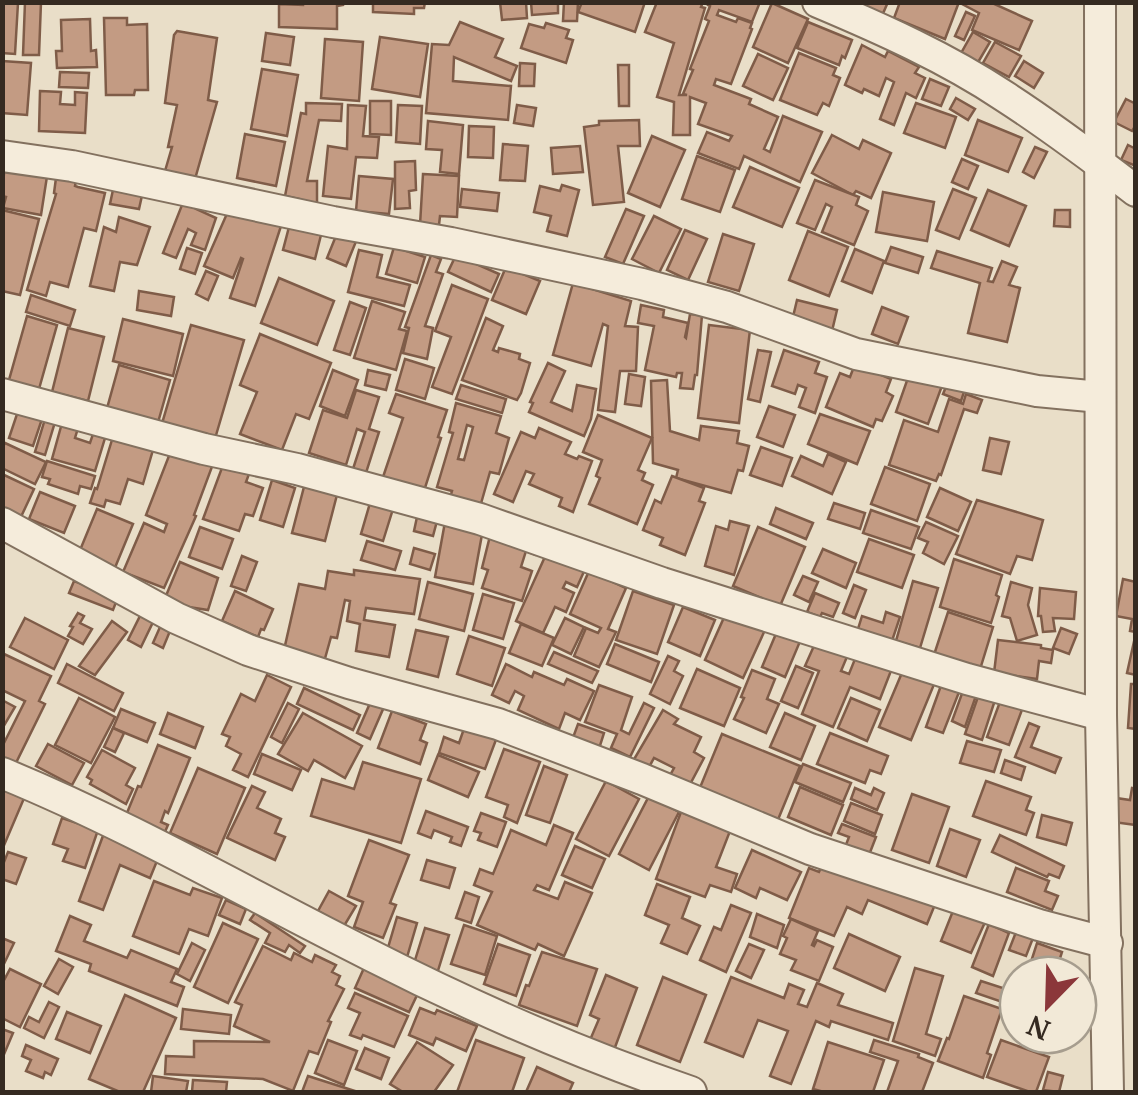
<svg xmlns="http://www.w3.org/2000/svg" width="1138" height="1095" font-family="'PT Serif',serif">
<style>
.building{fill:#c39b83;stroke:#7f5c48;stroke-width:2.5;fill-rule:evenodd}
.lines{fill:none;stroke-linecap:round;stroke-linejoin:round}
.minor-casing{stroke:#83715f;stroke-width:34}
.minor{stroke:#f5ecdb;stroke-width:30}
</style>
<rect width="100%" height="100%" fill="#e9dec8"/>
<g class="building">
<polygon points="2,2 18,3 15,54 2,53"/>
<polygon points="25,2 41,2 39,55 23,55"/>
<polygon points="303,2 343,2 343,5 337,6 337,29 279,27 279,4 303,5"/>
<polygon points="373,2 425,2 424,8 414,8 414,14 373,12"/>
<polygon points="500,2 526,2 527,18 502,20"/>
<polygon points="531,2 558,2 558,13 532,15"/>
<polygon points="564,2 578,2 577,21 563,21"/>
<polygon points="582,2 645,2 635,32 578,12"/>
<polygon points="657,2 703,2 701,7 705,8 679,95 687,95 683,94 693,70 690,69 709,21 705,19 710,6 708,5 709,2 760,2 752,22 719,10 717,15 736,22 738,18 752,23 750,28 752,29 731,84 716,79 714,85 751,99 749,104 778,117 764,149 770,152 783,116 822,132 800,182 744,156 739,169 698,153 707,132 729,141 732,136 698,124 706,103 690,97 690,135 673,135 674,102 657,97 674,43 645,32"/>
<polygon points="858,2 888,2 881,18 856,7"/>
<polygon points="900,2 959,2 945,39 894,18"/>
<polygon points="963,2 990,2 1032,21 1019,50 972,30 979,13 962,4"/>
<polygon points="772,3 808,19 788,63 753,47"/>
<polygon points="966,12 975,16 964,40 955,36"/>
<polygon points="104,18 127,18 127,25 147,24 148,90 135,90 134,95 106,95"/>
<polygon points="90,19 91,51 96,50 97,67 57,68 56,51 62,51 61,20"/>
<polygon points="460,22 503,39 495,57 517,66 511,81 454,57 453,81 511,86 508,120 426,113 432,44 449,45"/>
<polygon points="808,22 852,40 845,58 842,56 839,65 797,48"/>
<polygon points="546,23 569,30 566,38 573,40 566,63 521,48 529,24 544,28"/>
<polygon points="177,31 217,38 208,100 217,102 195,179 165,171 172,147 168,147 177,105 165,103 174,35"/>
<polygon points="973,32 990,42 977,64 960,55"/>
<polygon points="266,33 294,37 290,65 262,61"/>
<polygon points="380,37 428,44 420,97 372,89"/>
<polygon points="325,39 363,42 359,101 321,98"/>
<polygon points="995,42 1021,56 1009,77 983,63"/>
<polygon points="862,45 885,57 888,51 919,67 915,73 925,78 916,98 906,93 894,125 880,119 894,82 886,78 879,96 864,89 862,93 845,85"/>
<polygon points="799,53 836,68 833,75 840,78 829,106 823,103 817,115 780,100"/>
<polygon points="758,54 788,68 773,100 743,86"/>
<polygon points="2,61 31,63 27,115 2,113"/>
<polygon points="1024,61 1043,73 1034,88 1015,76"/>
<polygon points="520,63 535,64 534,86 519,86"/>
<polygon points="618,65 629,65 629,106 619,106"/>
<polygon points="262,69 298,75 287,136 251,129"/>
<polygon points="60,72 89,73 88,88 59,87"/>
<polygon points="930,79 949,87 941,106 922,99"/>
<polygon points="40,91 61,92 60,104 75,105 75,92 87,93 85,133 39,131"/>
<polygon points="956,98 975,109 968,120 950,109"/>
<polygon points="1126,99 1136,104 1136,125 1132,131 1114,122"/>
<polygon points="370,101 391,101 391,135 370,134"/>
<polygon points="306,103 342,104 341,121 319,120 307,181 317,181 317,203 299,203 299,199 285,196 301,113 306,114"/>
<polygon points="916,103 956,117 945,148 904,133"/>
<polygon points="348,105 366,106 363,136 379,137 377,158 356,157 351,199 323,196 328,146 347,149"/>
<polygon points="398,105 422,106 420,144 396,142"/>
<polygon points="517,105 536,108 533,126 514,123"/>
<polygon points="639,120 640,146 618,146 624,202 593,205 584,127 599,125 599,121"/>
<polygon points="978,120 1022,138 1008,172 965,155"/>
<polygon points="428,121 463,125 459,174 440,172 442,150 426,149"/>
<polygon points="469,126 494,127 493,158 468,157"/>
<polygon points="245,134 285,142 276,186 237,178"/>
<polygon points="832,135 859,149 863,140 891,153 871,198 856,191 853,195 812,173"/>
<polygon points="652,136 685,150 660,207 628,193"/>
<polygon points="503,144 528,146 525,181 500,180"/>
<polygon points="1128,145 1136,149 1136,166 1121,160"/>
<polygon points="580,146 583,172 553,174 551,148"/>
<polygon points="1035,147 1047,152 1034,178 1023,172"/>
<polygon points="697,156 735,170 720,212 682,199"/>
<polygon points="962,159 978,166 968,189 952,182"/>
<polygon points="415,161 416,190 409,191 410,208 395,209 395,162"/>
<polygon points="5,162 48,170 41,215 3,208 6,197 2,196"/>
<polygon points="750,167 799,188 782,227 733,207"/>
<polygon points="423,174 459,176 457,217 440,216 439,225 420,225"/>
<polygon points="359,176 393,179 389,214 356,211"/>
<polygon points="56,178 76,181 75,186 78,187 105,193 96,231 84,228 68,287 50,282 46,296 27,290 56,194 54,193"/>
<polygon points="815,180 859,197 856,205 868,211 854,245 822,232 832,207 826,204 815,230 797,223"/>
<polygon points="114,185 143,191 139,209 110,204"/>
<polygon points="562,185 579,190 567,236 547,231 551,216 534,212 540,186 560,191"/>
<polygon points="462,189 499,193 497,211 460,207"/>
<polygon points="953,189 976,198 959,239 936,230"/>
<polygon points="988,190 1026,206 1009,246 971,230"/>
<polygon points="883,192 934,202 927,241 876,232"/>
<polygon points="184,200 198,205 196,209 216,218 205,250 191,245 196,233 188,229 176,258 163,253"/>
<polygon points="229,209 281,226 255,306 230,298 243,259 241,258 233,278 204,266"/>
<polygon points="626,209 644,216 623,264 605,257"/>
<polygon points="2,210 39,219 20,295 2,291"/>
<polygon points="1055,210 1070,210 1070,227 1054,226"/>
<polygon points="654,216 681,229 659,273 632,259"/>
<polygon points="119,217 150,227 137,265 120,262 114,291 90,286 104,227 116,232"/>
<polygon points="289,227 321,235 315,259 283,250"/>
<polygon points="685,230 707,239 688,280 667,270"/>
<polygon points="338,231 357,239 346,266 327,258"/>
<polygon points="808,231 848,247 829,296 789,280"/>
<polygon points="723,234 754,244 739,291 708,282"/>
<polygon points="394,247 425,257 417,283 386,274"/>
<polygon points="891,247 923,257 918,273 885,263"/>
<polygon points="187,248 202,253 195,274 180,269"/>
<polygon points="855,249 884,261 872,293 842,281"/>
<polygon points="359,250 382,255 377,277 410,285 404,306 348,292"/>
<polygon points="937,251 992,268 988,281 993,282 1002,261 1017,267 1009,285 1020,288 1007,342 968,333 980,283 931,268"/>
<polygon points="431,255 441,259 436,272 443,274 425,326 433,328 427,359 403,353 409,328 405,327"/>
<polygon points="456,255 499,274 491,292 448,272"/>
<polygon points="506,267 540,281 526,314 492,300"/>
<polygon points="206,271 218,276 208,300 196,294"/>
<polygon points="279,278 334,301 317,345 261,323"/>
<polygon points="573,283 631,301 625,326 638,327 636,371 620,371 615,412 598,410 608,326 603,324 591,366 553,355"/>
<polygon points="452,285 488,299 452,394 432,387 451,337 435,331"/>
<polygon points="139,291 174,297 171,316 137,310"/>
<polygon points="31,295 75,310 70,326 26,312"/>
<polygon points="797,300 837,310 832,331 792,321"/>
<polygon points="372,301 405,312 399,329 407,331 396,370 354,358"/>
<polygon points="350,302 366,308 350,355 334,350"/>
<polygon points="641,305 664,310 663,317 688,323 685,337 686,338 690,314 702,315 697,375 695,375 693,389 680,388 682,373 677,373 676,377 645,370 654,326 638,323"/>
<polygon points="882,307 908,317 898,344 872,334"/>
<polygon points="27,316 57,325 39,389 9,380"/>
<polygon points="486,318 503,326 493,350 498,352 499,348 520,354 519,359 530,363 521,393 517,400 462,380"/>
<polygon points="123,319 183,334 173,376 113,361"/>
<polygon points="191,325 244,340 214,442 161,427"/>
<polygon points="709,325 750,330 739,423 698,418"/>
<polygon points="68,328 104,337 88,401 52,392"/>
<polygon points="260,334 331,363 309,419 296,414 282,450 240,434 257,392 240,385"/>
<polygon points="758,350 771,352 760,402 748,399"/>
<polygon points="784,350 819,362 815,373 827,377 815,413 799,407 806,388 798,385 795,394 772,386"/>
<polygon points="405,359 434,368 425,399 396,390"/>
<polygon points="548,363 565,371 551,402 572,411 577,385 596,389 591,419 584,436 529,412 533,403 530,402"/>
<polygon points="855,364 891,379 886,392 893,396 882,421 876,419 873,427 826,407 840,373 850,377"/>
<polygon points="119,365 170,380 157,426 106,412"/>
<polygon points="333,370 358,380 345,416 320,406"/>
<polygon points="368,370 390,375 386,390 365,385"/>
<polygon points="910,372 943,383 928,424 896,412"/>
<polygon points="629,374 645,377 641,406 625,404"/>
<polygon points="667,380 670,431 699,440 701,426 739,431 737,443 749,446 743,471 738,470 731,493 676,478 678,470 653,463 651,381"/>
<polygon points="948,382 965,389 961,401 943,394"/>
<polygon points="461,385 506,399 502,413 456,399"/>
<polygon points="356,390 379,397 369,429 379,432 365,476 352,472 365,432 357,429 346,465 309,453 323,410 347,418"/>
<polygon points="396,394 447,410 438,437 441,438 424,491 383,477 403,418 389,413"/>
<polygon points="966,394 982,400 977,413 964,409 941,475 939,474 936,481 889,465 904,420 938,432 949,399 963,404"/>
<path d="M 456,403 L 501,416 L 496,433 L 509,438 L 499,474 L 490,472 L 480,507 L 450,498 L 452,491 L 437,487 L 453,433 L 449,432 ZM 467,425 L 473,427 L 464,460 L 458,459 Z"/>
<polygon points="769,406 795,415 783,447 757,437"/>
<polygon points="19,408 43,416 33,446 9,438"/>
<polygon points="820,414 870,431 857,464 808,444"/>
<polygon points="598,415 652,438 638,470 645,473 642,480 653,485 637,524 589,504 600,478 596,476 602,460 583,452"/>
<polygon points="45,419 55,422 45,455 35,452"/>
<polygon points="62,423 78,428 75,438 90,443 93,434 105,438 95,471 52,459"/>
<polygon points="539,428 571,442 565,454 577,459 579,456 592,461 573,512 559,506 562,498 529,484 534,474 526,471 513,502 494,494 521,432 535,438"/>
<polygon points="115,430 155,443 143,484 128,479 120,504 106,500 104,507 90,503 95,488 97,489"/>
<polygon points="990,438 1009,442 1001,474 983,470"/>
<polygon points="5,443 46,462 35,484 2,468 2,449"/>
<polygon points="761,447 792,458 782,486 750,475"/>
<polygon points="172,448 213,464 194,515 196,516 164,588 123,572 144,523 164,532 167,524 146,515"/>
<polygon points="828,454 846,462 832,494 792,476 801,456 823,466"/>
<polygon points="47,461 95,476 91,489 80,486 78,494 48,484 50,479 42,477"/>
<polygon points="223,465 249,474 246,482 263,488 253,516 245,514 239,531 203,519"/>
<polygon points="885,467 930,484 917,521 871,504"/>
<polygon points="2,474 34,489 20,519 2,512"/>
<polygon points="672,476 704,488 699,501 705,503 685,555 660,545 663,538 643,530 655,500 661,503"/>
<polygon points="272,480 295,488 283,527 260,520"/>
<polygon points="305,483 338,491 325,541 292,533"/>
<polygon points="940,488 971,502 958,531 927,517"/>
<polygon points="40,492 75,506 64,533 29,519"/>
<polygon points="977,500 1043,520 1032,560 1017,556 1010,574 956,554"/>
<polygon points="370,503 393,509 383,541 361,534"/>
<polygon points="834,503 865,513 860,529 828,519"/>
<polygon points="776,508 813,523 806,539 770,524"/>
<polygon points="97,509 133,524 114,570 78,555"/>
<polygon points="871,510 919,527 911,549 863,533"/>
<polygon points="417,517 437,521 433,536 414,531"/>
<polygon points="730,521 749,526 734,575 705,566 716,526 728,530"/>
<polygon points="445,522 483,529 473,584 435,577"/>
<polygon points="926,522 958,536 944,564 923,553 928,542 918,538"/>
<polygon points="200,527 233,539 222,569 189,557"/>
<polygon points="758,527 805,547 780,606 733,586"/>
<polygon points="490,536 536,555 526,551 521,567 532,571 522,601 482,588 488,570 482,568"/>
<polygon points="869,539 914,555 902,588 857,572"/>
<polygon points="367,541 401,551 395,570 361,560"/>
<polygon points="414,548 435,554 430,570 410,564"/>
<polygon points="823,549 856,563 846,588 812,573"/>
<polygon points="548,550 586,567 577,587 566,582 563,588 574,593 566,612 555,607 543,633 516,621"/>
<polygon points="242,556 257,562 246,591 231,586"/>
<polygon points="954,559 1002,575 996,595 999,597 991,623 940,607"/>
<polygon points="180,562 218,578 208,610 163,603"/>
<polygon points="354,570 420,579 414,614 366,608 364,620 395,625 389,657 356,651 360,624 347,621 350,601 345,600 337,638 331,637 324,662 284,650 299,584 325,589 328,571 354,575"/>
<polygon points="589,571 626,588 608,629 616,632 599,667 574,656 586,628 598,633 601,628 570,614"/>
<polygon points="803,576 818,582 809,602 794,595"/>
<polygon points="1123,579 1136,582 1136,632 1130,631 1132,619 1116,616"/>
<polygon points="74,581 118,597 113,610 69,593"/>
<polygon points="913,581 938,588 920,648 896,641"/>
<polygon points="428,582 473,594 464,631 419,619"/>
<polygon points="1011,582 1032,588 1028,605 1037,635 1017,641 1010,618 1002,616"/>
<polygon points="854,585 866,590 855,618 843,613"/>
<polygon points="1040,588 1076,592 1074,619 1053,618 1055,631 1043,632 1041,616 1038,616"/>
<polygon points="235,591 273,609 264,630 261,629 258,637 222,621"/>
<polygon points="633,591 674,605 657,654 616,640"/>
<polygon points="815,593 839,603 833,617 822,613 820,617 807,612"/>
<polygon points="483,594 514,603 503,639 473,630"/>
<polygon points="683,607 715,620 700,656 668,642"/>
<polygon points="886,612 900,617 892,641 858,629 862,616 883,623"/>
<polygon points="948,612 993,627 978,676 932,661"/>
<polygon points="78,613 84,616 80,623 92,629 83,644 68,636 73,627 70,626"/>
<polygon points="726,613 765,630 743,678 705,660"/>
<polygon points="141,614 154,620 141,647 128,640"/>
<polygon points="25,618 68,640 54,669 10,647"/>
<polygon points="565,618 584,627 571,654 552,645"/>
<polygon points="112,621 127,632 95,675 79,666"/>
<polygon points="521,624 554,638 542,666 509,653"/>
<polygon points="160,627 170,631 163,648 153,643"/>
<polygon points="1061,628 1077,634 1069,654 1053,648"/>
<polygon points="778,629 801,639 785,677 762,667"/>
<polygon points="416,630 448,637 438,677 407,669"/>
<polygon points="469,636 505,648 492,686 457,674"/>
<polygon points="1135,637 1136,637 1136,675 1127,673"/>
<polygon points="817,639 849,652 841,671 849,674 859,649 894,663 880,699 850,687 833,727 802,714 819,671 805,666"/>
<polygon points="998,640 1041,645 1041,648 1053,650 1051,663 1039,661 1037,679 994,673"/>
<polygon points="615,644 659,662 651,682 607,664"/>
<polygon points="554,652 598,671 592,683 548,664"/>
<polygon points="4,654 51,676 39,701 45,704 12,771 2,766 2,747 25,701 2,690"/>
<polygon points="668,656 679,661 674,671 683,676 670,704 650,694"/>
<polygon points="67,664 123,693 114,711 58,683"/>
<polygon points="506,664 532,677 534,672 564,685 567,679 594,691 580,720 565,713 559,729 518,710 524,696 515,691 509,703 492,695"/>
<polygon points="796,666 813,673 798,708 781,701"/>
<polygon points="904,668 935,682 911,740 879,727"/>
<polygon points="697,669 740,688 724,726 680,708"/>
<polygon points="752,670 775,679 767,699 779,704 766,733 734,719 744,698 741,697"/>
<polygon points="267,675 291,687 248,777 233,770 241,754 226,746 230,737 222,734 241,694 255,701"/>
<polygon points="943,680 961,687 943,733 926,727"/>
<polygon points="1131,684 1136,684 1136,729 1128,728"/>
<polygon points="599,685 632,697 621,730 629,734 644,703 654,708 630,757 611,748 617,734 585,722"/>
<polygon points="304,688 360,715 353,730 297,704"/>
<polygon points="964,688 977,693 965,727 952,721"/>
<polygon points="980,691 996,697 982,740 965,734"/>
<polygon points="374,694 387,700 370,739 357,733"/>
<polygon points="79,698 115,717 91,763 55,745"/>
<polygon points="851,698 880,710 867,741 838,728"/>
<polygon points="1001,699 1023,707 1009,745 987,737"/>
<polygon points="2,700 15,707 2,729"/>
<polygon points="288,703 299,709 282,743 271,737"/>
<polygon points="121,709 155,723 147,742 113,728"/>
<polygon points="663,710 678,719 674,724 701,737 694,752 704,758 687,790 668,779 674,768 654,758 648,769 633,761"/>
<polygon points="392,711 426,724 420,740 427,743 420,764 378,748"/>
<polygon points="168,713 203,727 195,748 160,734"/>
<polygon points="303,713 362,746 345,778 314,760 308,771 278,754"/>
<polygon points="785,713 815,726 801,760 770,747"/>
<polygon points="467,720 497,737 485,769 439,753 444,737 459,743"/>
<polygon points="1029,723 1039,727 1031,747 1061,758 1055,773 1015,757"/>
<polygon points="578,724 604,733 598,752 571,743"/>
<polygon points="113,728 124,733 115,752 104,747"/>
<polygon points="830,733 888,756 881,774 870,770 865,783 817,764"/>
<polygon points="722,734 800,766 777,822 699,790"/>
<polygon points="967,741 1001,750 994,772 960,763"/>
<polygon points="48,744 84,763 72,785 36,766"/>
<polygon points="158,745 190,758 168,813 165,811 161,822 168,825 161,841 122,825 138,786 141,787"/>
<polygon points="504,749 540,762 517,823 504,817 508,805 486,797"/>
<polygon points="102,750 135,768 126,785 133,789 126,804 90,784 92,780 87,777"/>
<polygon points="262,754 301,770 292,790 254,774"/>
<polygon points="438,755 479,772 468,797 428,780"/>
<polygon points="1005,760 1025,767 1021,780 1001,773"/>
<polygon points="363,762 421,779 401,843 311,816 322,779 354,789"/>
<polygon points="803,764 851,783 843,802 795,782"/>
<polygon points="544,766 567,775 550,823 526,815"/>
<polygon points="198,768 245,788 217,854 170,833"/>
<polygon points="606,781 639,799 609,856 576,839"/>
<polygon points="986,781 1031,797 1026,810 1034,813 1026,835 973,816"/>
<polygon points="252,786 265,792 257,808 281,819 275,833 285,837 275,860 227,838"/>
<polygon points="2,787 25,796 2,850"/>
<polygon points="800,787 843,805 831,835 788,817"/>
<polygon points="855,788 871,795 874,788 884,793 877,810 851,799"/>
<polygon points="1132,788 1136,789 1136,825 1113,822 1116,798 1130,800"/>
<polygon points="912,794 949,807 929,863 892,850"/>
<polygon points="649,796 679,812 649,870 619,854"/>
<polygon points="851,803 882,815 875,834 844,821"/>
<polygon points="426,811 468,827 461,846 450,842 452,837 434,830 431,838 418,833"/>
<polygon points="681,812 730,831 716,867 737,874 731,892 710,885 705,897 656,879"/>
<polygon points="481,813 506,822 497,847 478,840 481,833 474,831"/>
<polygon points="1042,815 1072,823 1066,845 1037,837"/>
<polygon points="62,818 98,830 85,868 63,861 68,849 53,844"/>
<polygon points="842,824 876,837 869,855 842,855 849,837 838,833"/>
<polygon points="554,825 573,833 549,890 537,885 534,890 558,899 565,882 592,893 564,956 538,944 535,950 477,925 492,892 474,885 480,869 493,874 511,830 546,845"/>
<polygon points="950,829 980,840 966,877 937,866"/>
<polygon points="104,833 159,856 150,878 120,865 103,910 79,901"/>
<polygon points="1000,835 1064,866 1059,878 1049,874 1047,877 992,852"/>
<polygon points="369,840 409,855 390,903 396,905 383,938 354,927 363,902 348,896"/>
<polygon points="575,846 605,859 592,888 562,875"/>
<polygon points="752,850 801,872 787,900 760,888 756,898 735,888"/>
<polygon points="8,852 26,858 16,884 2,879 2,867"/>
<polygon points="826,857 936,902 927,924 868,900 862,914 847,907 834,936 789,918 809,868 819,872"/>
<polygon points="427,860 455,868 449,888 421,880"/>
<polygon points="1016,868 1049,881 1045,891 1058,896 1052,910 1007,892"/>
<polygon points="154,881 190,895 193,888 222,898 208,936 189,929 179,954 133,936"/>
<polygon points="657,884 690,897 682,918 700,926 687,954 661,943 669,925 645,915"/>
<polygon points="329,891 356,906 344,926 318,911"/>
<polygon points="465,892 479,897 471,923 456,918"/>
<polygon points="226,900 246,909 240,924 219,915"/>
<polygon points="731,905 751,913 726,972 700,960 714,927 721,930"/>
<polygon points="955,906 986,920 971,953 941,941"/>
<polygon points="255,913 305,946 300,953 289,945 285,952 265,943 270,933 250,920"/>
<polygon points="757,914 784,925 777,948 750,937"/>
<polygon points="70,916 91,925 84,941 127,958 131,950 177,969 171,982 184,987 177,1006 89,971 91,964 56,951"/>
<polygon points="397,917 417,923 405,964 385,958"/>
<polygon points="791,919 818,931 812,945 814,946 817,940 833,947 819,981 791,970 796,960 780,954 787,938 783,936"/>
<polygon points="223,923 258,939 228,1003 194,987"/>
<polygon points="989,924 1009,933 993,976 972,967"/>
<polygon points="464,925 497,936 485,975 451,964"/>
<polygon points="425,928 449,935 436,977 412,970"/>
<polygon points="1016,932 1033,938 1026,956 1009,950"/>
<polygon points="849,934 900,957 885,991 834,968"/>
<polygon points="2,938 14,943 2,968"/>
<polygon points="192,943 205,950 190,981 177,974"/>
<polygon points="1037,943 1062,952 1055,974 1030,965"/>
<polygon points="498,944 530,955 516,996 484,984"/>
<polygon points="749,944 764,950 751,978 736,971"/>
<polygon points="263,946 291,960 294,953 312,962 315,955 336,965 332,972 340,976 336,985 344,989 328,1021 331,1022 318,1054 309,1051 293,1091 263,1079 165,1074 166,1056 194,1057 194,1041 270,1042 234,1026 242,1005 235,1002"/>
<polygon points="542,952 597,969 577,1026 519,1005 526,985 529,986"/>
<polygon points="59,959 73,967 58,994 44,986"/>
<polygon points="364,968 418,993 409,1012 355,988"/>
<polygon points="915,968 943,976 926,1034 941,1039 935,1056 893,1041"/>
<polygon points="10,969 41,984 20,1027 2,1018 2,984"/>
<polygon points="606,975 637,988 614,1050 590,1040 599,1019 590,1015"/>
<polygon points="663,977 706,995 680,1062 637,1045"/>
<polygon points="731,977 784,998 789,984 804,990 798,1004 807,1007 817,983 843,994 838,1005 893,1023 888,1040 831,1021 829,1027 816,1021 791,1084 770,1076 788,1031 758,1020 743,1057 705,1042"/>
<polygon points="981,981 1009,990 1005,1003 976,993"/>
<polygon points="355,993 408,1016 394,1047 363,1035 361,1039 350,1035 360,1013 348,1008"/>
<polygon points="125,995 176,1018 143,1092 120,1092 89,1079"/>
<polygon points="964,996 1002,1009 987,1053 991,1055 983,1078 938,1061 947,1038 949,1039"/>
<polygon points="49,1002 59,1007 44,1038 24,1028 29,1017 39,1022"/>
<polygon points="420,1008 435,1014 437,1010 477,1026 466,1051 436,1038 433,1045 409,1035"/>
<polygon points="183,1009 231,1015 229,1034 181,1029"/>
<polygon points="67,1012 101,1026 90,1053 56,1039"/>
<polygon points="2,1029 13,1033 2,1059"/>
<polygon points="1044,1035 1062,1035 1058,1049 1042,1045"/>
<polygon points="328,1040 357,1051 344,1085 315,1073"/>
<polygon points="476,1040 524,1058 512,1092 457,1092"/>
<polygon points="874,1040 919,1054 918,1057 933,1063 922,1092 887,1092 898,1061 870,1052"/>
<polygon points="1001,1040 1049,1057 1036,1092 1030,1092 987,1077"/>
<polygon points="417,1042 453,1065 434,1092 403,1092 390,1084"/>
<polygon points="828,1042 884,1060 873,1092 824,1092 813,1089"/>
<polygon points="26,1045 58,1059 51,1075 45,1072 43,1078 26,1071 31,1060 22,1056"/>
<polygon points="365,1048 389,1058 381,1079 356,1069"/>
<polygon points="537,1067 573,1083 569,1092 526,1092"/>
<polygon points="1048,1072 1063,1076 1059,1092 1043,1090"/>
<polygon points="153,1076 188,1081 186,1092 151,1092"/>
<polygon points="308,1076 358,1092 302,1092"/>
<polygon points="193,1080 227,1082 226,1092 192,1092"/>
</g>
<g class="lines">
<defs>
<g id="minor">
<path d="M 818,2 C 882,29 947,58 1004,96 C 1049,125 1093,158 1136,191"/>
<polyline points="1100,2 1101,715 1108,1092"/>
<polyline points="2,156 72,166 333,222 451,243 642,284 727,307 856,354 1037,391 1100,397"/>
<polyline points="2,394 204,449 297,469 480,519 662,583 967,679 1101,715"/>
<polyline points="2,523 176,618 248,650 349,683 498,724 642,779 810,849 1039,925 1107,943"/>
<path d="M 2,773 C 129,825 248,894 370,955 C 474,1008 580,1054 691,1092"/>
</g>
</defs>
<use href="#minor" class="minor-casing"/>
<use href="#minor" class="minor"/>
</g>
<rect width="1138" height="1095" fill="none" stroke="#352a21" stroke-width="10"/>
<g transform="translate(1048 1005) rotate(203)"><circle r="48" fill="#f2e9d7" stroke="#a69d8e" stroke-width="2.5"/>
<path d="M0-8L18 38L0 25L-18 38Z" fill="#8b373a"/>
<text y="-15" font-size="28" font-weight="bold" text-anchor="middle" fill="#352a21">N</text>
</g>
</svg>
